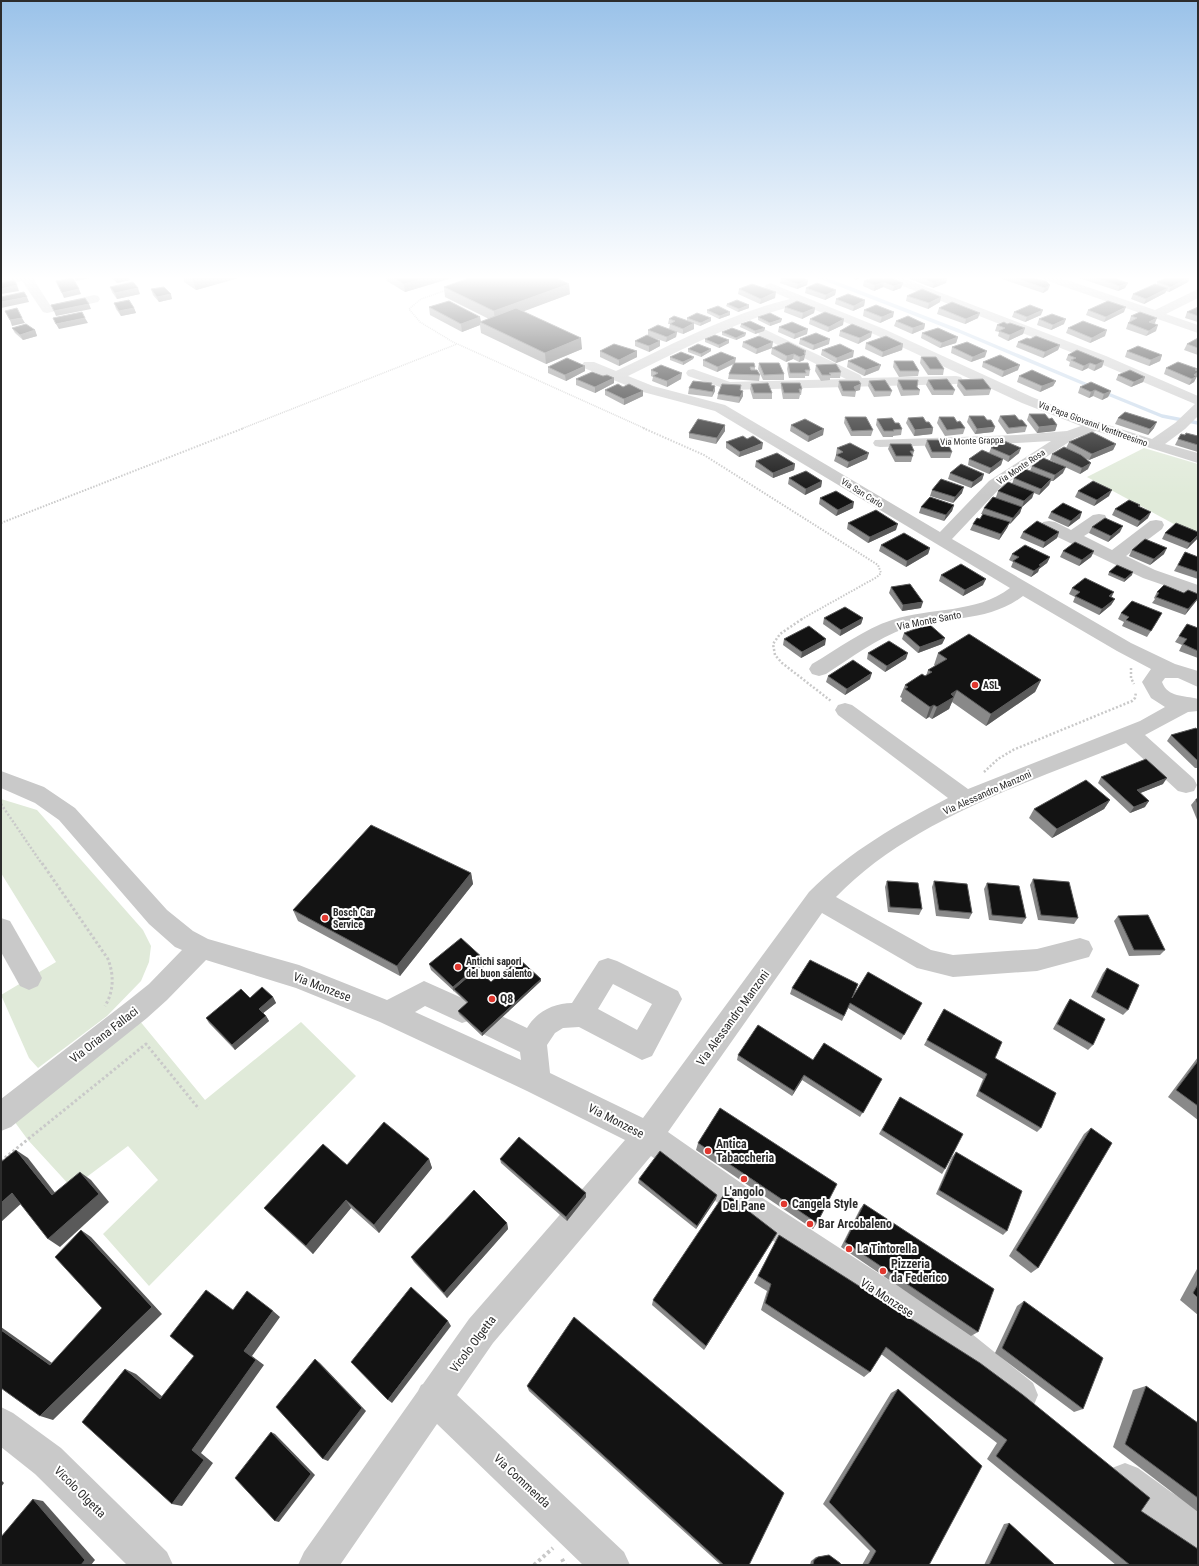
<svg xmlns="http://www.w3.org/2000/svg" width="1199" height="1566" font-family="'Roboto Condensed',sans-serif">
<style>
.green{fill:#e0ead9}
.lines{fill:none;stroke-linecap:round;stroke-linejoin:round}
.stream{stroke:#c5d7ea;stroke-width:3.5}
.path-far4{stroke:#c9c9c9;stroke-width:1.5;stroke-dasharray:1 1;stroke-linecap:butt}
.path-far3{stroke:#c9c9c9;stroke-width:2;stroke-dasharray:1.5 1.5;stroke-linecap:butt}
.path-far2{stroke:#c9c9c9;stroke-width:2.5;stroke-dasharray:2 2;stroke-linecap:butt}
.path-far1{stroke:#c9c9c9;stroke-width:3;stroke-dasharray:2.5 2.5;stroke-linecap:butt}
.path{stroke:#c9c9c9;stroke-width:4;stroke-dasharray:3 3;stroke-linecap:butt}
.minor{fill:#c9c9c9;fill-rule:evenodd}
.wall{fill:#898989}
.shaded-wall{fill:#5a5a5a}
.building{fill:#131313;stroke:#5a5a5a}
.poi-dot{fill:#e1382f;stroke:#fff;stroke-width:1.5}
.labels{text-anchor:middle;stroke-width:4;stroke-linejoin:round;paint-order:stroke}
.far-street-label{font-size:9px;fill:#2c2c2c;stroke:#fff}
.street-label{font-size:10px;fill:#2c2c2c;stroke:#fff}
.poi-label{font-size:10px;font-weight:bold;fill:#2c2c2c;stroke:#fff;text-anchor:start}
.near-street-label{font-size:12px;fill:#2c2c2c;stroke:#fff}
.near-poi-label{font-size:12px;font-weight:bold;fill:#2c2c2c;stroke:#fff;text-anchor:start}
</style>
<rect width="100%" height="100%" fill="#fff"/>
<g class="green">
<polygon points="1144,448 1198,464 1198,537 1087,477"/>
<polygon points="1,799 37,810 143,930 151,946 149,962 141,981 107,1016 38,1068 29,1058 1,995 56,962 1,873"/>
<polygon points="139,1020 205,1100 301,1022 356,1076 149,1286 103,1234 158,1180 128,1146 72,1188 28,1140 14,1121"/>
</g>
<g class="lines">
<g class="stream">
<polyline points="820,277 959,331 1092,387"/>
<polyline points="1103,392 1162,416 1198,423"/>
</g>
<g class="path-far4">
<polyline points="447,290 421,299 409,309 420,322 453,342 646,429"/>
<polyline points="241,429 457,344"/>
</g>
<g class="path-far3">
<polyline points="643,428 704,455 878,565 881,573 877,577 800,620"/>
<polyline points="1,523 244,428"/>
</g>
<g class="path-far2">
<polyline points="802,619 780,634 773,644 775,655 782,663 831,701"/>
<polyline points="1131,668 1131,678 1134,684"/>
<polyline points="984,772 998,759 1013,750 1132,701 1135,698 1136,692"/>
<polyline points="1,804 42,864"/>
</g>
<g class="path-far1">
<path d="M 42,863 L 108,959 C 114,975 114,991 105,1006"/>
<polyline points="1,1161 146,1044 199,1109"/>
</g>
<g class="path">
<polyline points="562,1559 565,1565"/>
<polyline points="534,1565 553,1548"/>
</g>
<g class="minor">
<polygon points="11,277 32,277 50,305 94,295 98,296 100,299 98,302 47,313 43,312 22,281 1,287 1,279"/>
<path d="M 883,277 L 900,277 L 1106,356 L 1198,396 L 1198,416 L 1185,429 L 1165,444 L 1198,453 L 1198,463 L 1096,431 L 1075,438 L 1001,487 L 952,539 L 1131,643 L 1175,664 L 1198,671 L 1198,687 L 1178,678 L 1165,678 L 1162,682 C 1168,698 1184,695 1198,699 L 1198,711 L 1188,712 L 1145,735 L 1194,779 L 1197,785 L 1194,791 L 1186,793 L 1178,791 L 1126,743 C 1029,782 910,820 836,897 L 931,950 L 953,955 L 1037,949 L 1080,938 L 1089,941 L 1093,949 L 1089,957 L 1037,971 L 953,977 L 917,968 L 822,913 L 668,1132 L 764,1199 L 972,1334 L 1033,1383 L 1038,1395 L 1033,1407 L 1021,1412 C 991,1400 966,1370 939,1352 C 842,1287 745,1223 651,1156 L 493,1343 L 457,1395 L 624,1552 L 630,1565 L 583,1565 L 437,1424 L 340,1565 L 298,1565 L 304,1552 L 418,1391 L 421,1385 L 423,1384 L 469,1319 L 625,1140 L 527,1091 L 380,1022 L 296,988 L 206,960 L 167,1000 L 147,1018 L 11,1127 L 1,1131 L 1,1099 L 129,1000 L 149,984 L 182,950 L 175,947 L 149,924 L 59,820 L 35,803 L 1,788 L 1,771 L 44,787 L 75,808 L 167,910 L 193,931 L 208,939 L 299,965 L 387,1000 L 424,981 L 471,1002 L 475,1011 L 471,1020 L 462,1023 L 425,1006 L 415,1012 L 521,1060 L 520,1052 L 483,1034 L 480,1025 L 483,1016 L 493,1012 L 527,1028 C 536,1012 554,1003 572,1003 L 599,961 L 608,958 L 617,961 L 678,991 L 682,999 L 652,1056 L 642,1060 L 579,1027 L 563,1028 L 555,1033 L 547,1045 L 550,1073 L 643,1118 L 809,892 C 850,851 898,824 948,798 L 838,715 L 835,710 L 838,705 L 845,703 L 852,705 L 968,789 L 1140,721 L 1165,707 L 1151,698 L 1142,682 L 1151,669 L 1117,651 L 1023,596 C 988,623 945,616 906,628 C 877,638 851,658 826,674 L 819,676 L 812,674 L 809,669 L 812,664 C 838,649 864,629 892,620 C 931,607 976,614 1010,588 L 715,411 L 643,392 L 584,368 L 582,365 L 584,362 L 594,362 L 616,371 C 673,344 728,314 790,299 L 766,289 L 764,287 L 766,285 L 770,283 L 884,329 L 1032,397 L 1077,415 L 1152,439 L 1175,423 L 1195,404 L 1096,362 L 885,279 ZM 801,304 L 876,335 L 1022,403 L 1081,426 L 1067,431 L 1017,435 L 875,440 L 873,443 L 875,446 L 880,447 L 1017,443 L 1051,441 L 989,481 L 940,532 L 725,405 L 653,386 L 628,376 C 684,348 740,319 801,304 ZM 613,984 L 652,1004 L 637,1030 L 598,1009 Z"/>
<polygon points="1040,277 1058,277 1155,310 1198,289 1198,298 1166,314 1198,325 1198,333 1042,279"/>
<polygon points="764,329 860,375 862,378 956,376 961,377 963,380 961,383 956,384 729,390 688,376 686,373 688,370 693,369 730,382 846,379 760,336 758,333 760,330"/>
<polygon points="1099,514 1105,515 1107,519 1105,523 1084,536 1112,550 1150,521 1156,520 1162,521 1164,525 1162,529 1126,556 1155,570 1198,585 1198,597 1143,578 1043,530 1041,526 1043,522 1049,521 1055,522 1071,530 1093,515"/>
<polygon points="1,918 10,921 38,970 42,978 38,986 29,990 20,986 1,952"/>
<polygon points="1,1407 13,1413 61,1448 167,1552 173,1565 127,1565 35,1474 1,1447"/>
<polygon points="1125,1463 1138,1468 1171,1492 1198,1509 1198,1549 1185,1543 1145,1518 1112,1494 1107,1481 1112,1468"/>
</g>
</g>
<g class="wall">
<polygon points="111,277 129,277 130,280 117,283"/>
<polygon points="183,277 242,277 196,290 184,282"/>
<polygon points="386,277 455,277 405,292 387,281"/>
<polygon points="850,277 862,277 856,280"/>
<polygon points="910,277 947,277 946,283 933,288 910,279"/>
<polygon points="996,277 1035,277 1034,279 1048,290 1043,293"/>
<polygon points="1076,277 1111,277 1125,288 1118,291"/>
<polygon points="781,278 808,280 807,285 797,289 780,283"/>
<polygon points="884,279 903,283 901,288 893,291 883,287 874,291 863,286 864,281"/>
<polygon points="1157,282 1188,282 1169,292 1166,291 1165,293 1144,304 1131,299 1133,294 1157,284"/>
<polygon points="110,287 140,294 117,299 112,292"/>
<polygon points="444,287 570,294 523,311 582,349 546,364 481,333 480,325 462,332 430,315 429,307 480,317 481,322 489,319 445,297"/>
<polygon points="806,288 836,290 835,295 825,300 805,293"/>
<polygon points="151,289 172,299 159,302 153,295"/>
<polygon points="739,289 775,298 760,304 738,294"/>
<polygon points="907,296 940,302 928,309 906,301"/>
<polygon points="836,299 865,300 864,306 853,311 835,304"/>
<polygon points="114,303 134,308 136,313 121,316 116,309"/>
<polygon points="727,304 749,308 738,312 726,306"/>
<polygon points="785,307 815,308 814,313 802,319 784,312"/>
<polygon points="1198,307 1198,322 1185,318 1187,312"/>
<polygon points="939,308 978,318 965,324 937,314"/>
<polygon points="707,310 730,315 719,319 707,313"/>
<polygon points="864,310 893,317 880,323 863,316"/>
<polygon points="1088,310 1124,312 1104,322 1086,315"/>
<polygon points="1014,312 1041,315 1025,322 1012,317"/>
<polygon points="1131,316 1155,323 1154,324 1156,331 1146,336 1126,329 1128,323 1130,322 1129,322"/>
<polygon points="758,317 781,322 770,326 758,320"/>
<polygon points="687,318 711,318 711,321 700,326 687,321"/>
<polygon points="669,319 694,323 694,329 683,334 677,332 676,337 666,342 648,336 648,330 669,329 670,324 668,324"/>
<polygon points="810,319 843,325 828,332 809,324"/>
<polygon points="1039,319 1064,324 1051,330 1037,325"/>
<polygon points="896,321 925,324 924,329 912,334 894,326"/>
<polygon points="741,324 765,328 764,331 755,334 740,327"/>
<polygon points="1007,324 1025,328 1023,334 1008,341 998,336 999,332 995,331 997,325"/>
<polygon points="779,327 807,334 794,339 778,332"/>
<polygon points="12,328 35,330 37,336 23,340 15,333"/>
<polygon points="1068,328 1105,336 1090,343 1066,333"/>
<polygon points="840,331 871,337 858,344 839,336"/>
<polygon points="722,332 746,333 745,336 736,340 722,335"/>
<polygon points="922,333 958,337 956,343 940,348 921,338"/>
<polygon points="1198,338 1198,355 1184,350 1187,344"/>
<polygon points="705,339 729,340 729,343 719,348 705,342"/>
<polygon points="800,339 829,344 813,350 799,344"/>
<polygon points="1030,339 1060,345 1058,350 1043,358 1016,347 1018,342"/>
<polygon points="635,341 660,341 660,346 649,352 635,346"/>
<polygon points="743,342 772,348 756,354 742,347"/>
<polygon points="788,342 805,357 804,357 804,360 799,362 793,359 786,362 771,354 772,348"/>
<polygon points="866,343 903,344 902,350 882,357 865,349"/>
<polygon points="952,347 985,357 971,362 951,353"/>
<polygon points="688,349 711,351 701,357 688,352"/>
<polygon points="822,350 853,357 836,363 821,355"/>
<polygon points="600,351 637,357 619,366 600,357"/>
<polygon points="1127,351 1162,355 1160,361 1149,366 1125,357"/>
<polygon points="1068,355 1104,361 1102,367 1094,371 1088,368 1082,371 1069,366 1070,362 1066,360"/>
<polygon points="670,357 694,357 693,359 683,365 670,360"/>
<polygon points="921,357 944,369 943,375 928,375 920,363"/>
<polygon points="703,360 735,363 755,367 755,370 760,375 759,381 728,379 729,374 734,364 717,372 703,366"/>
<polygon points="848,361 879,370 864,376 847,367"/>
<polygon points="894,361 919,371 918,376 899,377 893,367"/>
<polygon points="983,362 1018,370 1002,377 982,367"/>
<polygon points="759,363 784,374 784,380 763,380 758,369"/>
<polygon points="788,363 810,370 809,376 805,376 805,378 789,378 787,369"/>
<polygon points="816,365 841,372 840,378 830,378 830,380 821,381 815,371"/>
<polygon points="548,367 585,371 566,381 548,373"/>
<polygon points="1166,368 1197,371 1198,371 1198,374 1194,382 1189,385 1164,374"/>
<polygon points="651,370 681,379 667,387 652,381 653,377 651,376"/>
<polygon points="1118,375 1145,377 1143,382 1131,387 1116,380"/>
<polygon points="603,376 614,378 614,383 595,393 576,385 576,379"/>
<polygon points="1019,376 1056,381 1053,386 1040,392 1017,382"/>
<polygon points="898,380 917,387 920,390 919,395 901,396 897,386"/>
<polygon points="928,380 955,390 953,395 932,395 926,385"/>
<polygon points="958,380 991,389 989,395 964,396 957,386"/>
<polygon points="839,381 860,390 856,391 855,397 842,396 838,387"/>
<polygon points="869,381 892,391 890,396 874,397 868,386"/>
<polygon points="781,383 802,389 801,395 800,395 799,399 783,399 781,388"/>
<polygon points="751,384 772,393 772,399 753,399 750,389"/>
<polygon points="712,385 715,386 715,391 712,397 688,394 689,388"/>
<polygon points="623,387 643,391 643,396 624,405 605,395 605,390"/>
<polygon points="1080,387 1111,391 1108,397 1102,400 1093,396 1089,398 1078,393"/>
<polygon points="740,390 743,391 743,396 739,403 717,399 718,394"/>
<polygon points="1029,414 1049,419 1057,425 1055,431 1037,433 1027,420"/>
<polygon points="969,416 987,420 995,427 993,432 975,434 967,422"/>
<polygon points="1000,416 1019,420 1027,426 1025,432 1007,434 998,421"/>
<polygon points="845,417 873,430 871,436 851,436 844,423"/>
<polygon points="939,417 957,422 965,428 963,434 945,436 937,423"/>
<polygon points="908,418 926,422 933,428 932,434 914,436 906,423"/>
<polygon points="1118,418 1154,428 1148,435 1115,424"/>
<polygon points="877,419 895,423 902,429 901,435 893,436 893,437 883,437 876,425"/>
<polygon points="725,425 725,431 716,444 689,438 689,433"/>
<polygon points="791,425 823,435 808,442 790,431"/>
<polygon points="1185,435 1198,436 1198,452 1175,445 1178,439"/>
<polygon points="747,439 762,449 739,457 726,448 726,442"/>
<polygon points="927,440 952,452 950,458 931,458 925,446"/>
<polygon points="1069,442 1116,444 1113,450 1089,460 1084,458 1088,469 1080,474 1050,460 1052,454 1072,451 1066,448"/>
<polygon points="890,444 914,451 911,462 895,462 888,449"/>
<polygon points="837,448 867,459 847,468 834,461 836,455 836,454"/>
<polygon points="991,448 1019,453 1008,462 1003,459 1001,465 989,474 968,465 969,459 989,453"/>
<polygon points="756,461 795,464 794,470 773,478 755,467"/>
<polygon points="1032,466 1063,473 1053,481 1051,481 1049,485 1039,495 1034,493 1032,498 1022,507 1020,513 1010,524 1009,523 1007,528 999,540 970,530 973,524 980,519 983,514 981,514 984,508 996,497 998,491 1012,484 1014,478 1030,471"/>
<polygon points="950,473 984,474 982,480 971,488 948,479"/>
<polygon points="789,478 822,481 821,487 805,495 788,484"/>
<polygon points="932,490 962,493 953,503 930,496"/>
<polygon points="1078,491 1109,496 1094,506 1075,497"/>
<polygon points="820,498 853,508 836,516 819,504"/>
<polygon points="954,505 952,511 944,521 919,513 921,507"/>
<polygon points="1140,505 1139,507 1148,518 1137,527 1112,515 1115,509"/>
<polygon points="1051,512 1080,518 1068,527 1048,518"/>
<polygon points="848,523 896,530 868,543 847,529"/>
<polygon points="1092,527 1120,532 1108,542 1089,533"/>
<polygon points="1023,532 1059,532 1057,538 1043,548 1020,538"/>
<polygon points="1198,532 1198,537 1197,539 1187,549 1162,539 1165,533"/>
<polygon points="881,545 930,548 928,554 906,567 879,551"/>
<polygon points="1132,550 1164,554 1150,565 1129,556"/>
<polygon points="1063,551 1094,551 1091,557 1079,566 1060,557"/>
<polygon points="1185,552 1198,557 1198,579 1174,571"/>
<polygon points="1012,554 1050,557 1047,563 1039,569 1038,572 1031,577 1011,567 1013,562 1009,560"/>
<polygon points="1109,572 1132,575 1124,582 1108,575"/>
<polygon points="941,575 983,585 963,596 939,581"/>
<polygon points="891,587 921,608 902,611 889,593"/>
<polygon points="1072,588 1112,597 1115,599 1111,605 1099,615 1073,602 1075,597 1069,594"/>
<polygon points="1157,592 1198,594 1198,599 1185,615 1152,603 1155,599 1154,598"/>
<polygon points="1121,613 1158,620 1147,637 1122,626 1124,622 1118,619"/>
<polygon points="824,618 863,618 861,624 840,636 823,624"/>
<polygon points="1198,628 1198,658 1179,651 1182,645 1175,642 1179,636"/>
<polygon points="904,633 945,638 942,644 918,653 902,639"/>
<polygon points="784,639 825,645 801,658 783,645"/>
<polygon points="868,653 906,659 885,672 867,659"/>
<polygon points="938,653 1041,680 1035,692 986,726 952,702 949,709 932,719 929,717 926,719 901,701 902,698 900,697 905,685 926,676 928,670 935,666 934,665"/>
<polygon points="828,676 870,679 845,695 826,682"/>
<polygon points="1198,730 1198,768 1195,768 1167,741 1171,735"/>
<polygon points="1101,777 1163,784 1140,793 1145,807 1130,813 1098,783"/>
<polygon points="1196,799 1198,799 1198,822 1191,805"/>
<polygon points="1110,800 1104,809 1052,838 1029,818 1034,809"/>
<polygon points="471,873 473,884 400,976 298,921 293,910"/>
<polygon points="1033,879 1078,918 1074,924 1038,920 1030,885"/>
<polygon points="887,881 922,909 919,915 888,912 885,887"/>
<polygon points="934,881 972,913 969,919 936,916 932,887"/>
<polygon points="987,883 1026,918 1022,924 989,920 984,889"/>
<polygon points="1118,916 1165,950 1160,955 1129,956 1114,921"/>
<polygon points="485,960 486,965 479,971 491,982 541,979 541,981 482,1036 459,1014 458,1011 467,1003 431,970 429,964"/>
<polygon points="1107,968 1128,1010 1123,1015 1091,997 1103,973"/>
<polygon points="792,988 852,998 922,1003 901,1040 848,1008 842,1021 790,994"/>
<polygon points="273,997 276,1003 263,1013 266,1016 269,1021 235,1050 209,1023 206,1018 250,998"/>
<polygon points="1070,999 1093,1045 1088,1050 1053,1029 1066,1005"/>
<polygon points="941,1014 995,1058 1041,1128 1037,1132 976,1096 983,1079 924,1045"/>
<polygon points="738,1055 882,1079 860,1117 802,1080 792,1096 737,1060"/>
<polygon points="1198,1057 1198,1120 1168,1097"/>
<polygon points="897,1102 945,1169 942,1174 879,1134"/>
<polygon points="1091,1128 1038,1268 1031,1273 1009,1256 1084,1134"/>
<polygon points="698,1143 817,1223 813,1229 696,1150"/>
<polygon points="956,1152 1007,1231 1003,1235 936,1194 952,1157"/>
<polygon points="429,1159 432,1168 379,1233 351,1208 313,1254 271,1215 264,1208 347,1165"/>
<polygon points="500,1159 586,1193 586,1197 567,1221 501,1163"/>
<polygon points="639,1179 716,1199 696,1229 638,1183"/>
<polygon points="864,1204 978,1332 971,1336 841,1247 860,1209"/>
<polygon points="507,1223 508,1229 447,1298 414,1262 411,1257"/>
<polygon points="779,1235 1141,1511 1198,1565 1116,1565 987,1459 997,1443 881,1354 870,1372 864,1377 761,1310 767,1291 754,1283"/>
<polygon points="774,1238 704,1350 652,1305 653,1300"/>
<polygon points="1197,1269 1198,1269 1198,1315 1180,1300"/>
<polygon points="1024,1301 1083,1409 1074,1412 995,1353 1017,1306"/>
<polygon points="527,1386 749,1565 721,1565 529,1391"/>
<polygon points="1146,1386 1198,1423 1198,1512 1113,1447 1133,1390"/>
<polygon points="898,1389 929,1565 862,1565 870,1551 823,1504 891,1393"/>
<polygon points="1009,1523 1055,1565 984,1565 1004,1524"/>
<polygon points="829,1555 841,1565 810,1565 811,1561 816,1557"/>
</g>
<g class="shaded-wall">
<polygon points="74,277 95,277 76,281"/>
<polygon points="119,277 129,277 130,280 117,283 115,278"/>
<polygon points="192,277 242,277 196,290"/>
<polygon points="428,277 455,277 405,292 404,284"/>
<polygon points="856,277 862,277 856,280"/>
<polygon points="942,277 947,277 946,283 933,288 934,283"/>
<polygon points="1189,277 1190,277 1188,282 1169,292 1171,287"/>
<polygon points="808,280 807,285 797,289 798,284"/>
<polygon points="884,282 883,287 874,291 875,285"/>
<polygon points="903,283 901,288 893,291 894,286"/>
<polygon points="1128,283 1125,288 1118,291 1120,286"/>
<polygon points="569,284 570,294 495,322 494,311"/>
<polygon points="17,285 19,291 1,294 1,289"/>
<polygon points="1050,285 1048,290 1043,293 1045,288"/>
<polygon points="138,288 140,294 117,299 115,293"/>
<polygon points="1168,288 1165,293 1144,304 1146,299"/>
<polygon points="79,289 81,294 64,298 62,293"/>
<polygon points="836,290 835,295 825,300 826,295"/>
<polygon points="776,292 775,298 760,304 761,299"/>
<polygon points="171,294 172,299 159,302 157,297"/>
<polygon points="27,297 29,302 1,308 1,302"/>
<polygon points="941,297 940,302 928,309 929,303"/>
<polygon points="865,300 864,306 853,311 854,306"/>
<polygon points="89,304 91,309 56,316 54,311"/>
<polygon points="749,305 749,308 738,312 739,309"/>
<polygon points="1126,307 1124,312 1104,322 1106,317"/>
<polygon points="134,308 136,313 121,316 119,311"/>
<polygon points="815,308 814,313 802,319 803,313"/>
<polygon points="1043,310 1041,315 1025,322 1027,317"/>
<polygon points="730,312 730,315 719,319 720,316"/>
<polygon points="894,312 893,317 880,323 882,317"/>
<polygon points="980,313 978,318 965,324 966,319"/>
<polygon points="480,317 481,323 480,322 480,325 462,332 461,324"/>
<polygon points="22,318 25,323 12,326 10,320"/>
<polygon points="85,318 88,323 59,329 56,324"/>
<polygon points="711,318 711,321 700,326 701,323"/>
<polygon points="1157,318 1155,323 1147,328 1149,322"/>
<polygon points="782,319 781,322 770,326 770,323"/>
<polygon points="844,319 843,325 828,332 829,327"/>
<polygon points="1066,319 1064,324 1051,330 1053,325"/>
<polygon points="694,323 694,329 683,334 683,329"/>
<polygon points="925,324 924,329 912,334 913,328"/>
<polygon points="1158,325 1156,331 1146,336 1149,331"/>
<polygon points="765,328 764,331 755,334 755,331"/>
<polygon points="1025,328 1023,334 1008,341 1010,335"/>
<polygon points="808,329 807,334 794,339 795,334"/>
<polygon points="35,330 37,336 23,340 20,335"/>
<polygon points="1107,330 1105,336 1090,343 1092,338"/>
<polygon points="677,332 676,337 666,342 667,337"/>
<polygon points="872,332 871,337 858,344 860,338"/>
<polygon points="746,333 745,336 736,340 736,338"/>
<polygon points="958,337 956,343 940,348 942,343"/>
<polygon points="581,338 582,349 546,364 545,353"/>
<polygon points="830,339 829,344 813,350 814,345"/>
<polygon points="729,340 729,343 719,348 719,345"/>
<polygon points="660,341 660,346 649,352 649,346"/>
<polygon points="773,342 772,348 756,354 757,349"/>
<polygon points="903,344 902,350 882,357 883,352"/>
<polygon points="1060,345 1058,350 1043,358 1045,352"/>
<polygon points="711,349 711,351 701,357 701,354"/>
<polygon points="637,351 637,357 619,366 619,360"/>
<polygon points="806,351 804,360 799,362 800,357 804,352"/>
<polygon points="854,351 853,357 836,363 837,358"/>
<polygon points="987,351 985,357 971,362 973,357"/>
<polygon points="794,354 793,359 786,362 787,356"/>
<polygon points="1162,355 1160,361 1149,366 1151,360"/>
<polygon points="694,357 693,359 683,365 683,362"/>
<polygon points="736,358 735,363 717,372 718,367"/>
<polygon points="1104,361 1102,367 1094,371 1096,365"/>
<polygon points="1090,363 1088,368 1082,371 1084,366"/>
<polygon points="881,365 879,370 864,376 866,370"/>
<polygon points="1020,365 1018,370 1002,377 1004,371"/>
<polygon points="585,366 585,371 566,381 565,375"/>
<polygon points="1198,369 1195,374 1198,372 1198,374 1194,382 1189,385 1194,375 1195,370"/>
<polygon points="682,373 681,379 667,387 667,381"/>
<polygon points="1145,377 1143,382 1131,387 1134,382"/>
<polygon points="614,378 614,383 595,393 595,387"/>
<polygon points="1056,381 1053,386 1040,392 1042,386"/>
<polygon points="861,384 860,390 856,391 854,387"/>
<polygon points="715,386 715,391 712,397 713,392"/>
<polygon points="1095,390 1093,396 1089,398 1091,392"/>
<polygon points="643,391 643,396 624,405 624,399"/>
<polygon points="743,391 743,396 739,403 740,397"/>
<polygon points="1111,391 1108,397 1102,400 1104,394"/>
<polygon points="1157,422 1154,428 1148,435 1150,429"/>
<polygon points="725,425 725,431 716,444 717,438"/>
<polygon points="1057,425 1055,431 1037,433 1039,427"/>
<polygon points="995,427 993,432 975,434 977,429"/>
<polygon points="933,428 932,434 914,436 915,430"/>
<polygon points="824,429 823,435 808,442 809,436"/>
<polygon points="763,443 762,449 739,457 740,452"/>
<polygon points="1116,444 1113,450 1089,460 1092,454"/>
<polygon points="1021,448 1019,453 1008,462 1010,456"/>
<polygon points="869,453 867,459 847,468 849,462"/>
<polygon points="1003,459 1001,465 989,474 991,468"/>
<polygon points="1091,463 1088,469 1080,474 1082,468"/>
<polygon points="795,464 794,470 773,478 773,473"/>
<polygon points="1066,467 1063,473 1053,481 1055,475"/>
<polygon points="984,474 982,480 971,488 973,482"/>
<polygon points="1051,479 1049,485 1039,495 1041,489"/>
<polygon points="822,481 821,487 805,495 806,489"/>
<polygon points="964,487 962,493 953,503 955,497"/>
<polygon points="1112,490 1109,496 1094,506 1097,500"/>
<polygon points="1034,492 1032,498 1022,507 1024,501"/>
<polygon points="854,502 853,508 836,516 838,510"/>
<polygon points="954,505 952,511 944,521 946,515"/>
<polygon points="1022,507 1020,513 1010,524 1013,518"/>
<polygon points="1082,512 1080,518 1068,527 1071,521"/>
<polygon points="1151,512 1148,518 1137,527 1140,521"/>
<polygon points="1010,522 1007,528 999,540 1001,534"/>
<polygon points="898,524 896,530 868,543 870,537"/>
<polygon points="1123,526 1120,532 1108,542 1111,536"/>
<polygon points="1059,532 1057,538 1043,548 1045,542"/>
<polygon points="1198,535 1197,539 1187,549 1190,543"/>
<polygon points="930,548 928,554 906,567 907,561"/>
<polygon points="1167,548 1164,554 1150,565 1154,559"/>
<polygon points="1094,551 1091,557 1079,566 1082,560"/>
<polygon points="1050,557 1047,563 1039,569 1038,572 1031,577 1034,571 1039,565"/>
<polygon points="1133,572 1132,575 1124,582 1125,579"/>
<polygon points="986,579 983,585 963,596 965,590"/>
<polygon points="1114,592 1111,598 1109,596"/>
<polygon points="1198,598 1196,601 1185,615 1188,609"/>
<polygon points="1115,599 1111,605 1099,615 1102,609"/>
<polygon points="923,602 921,608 902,611 903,605"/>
<polygon points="863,618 861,624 840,636 841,630"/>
<polygon points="945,638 942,644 918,653 920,647"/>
<polygon points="826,639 825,645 801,658 802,652"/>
<polygon points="908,653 906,659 885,672 887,666"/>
<polygon points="872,673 870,679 845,695 847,689"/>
<polygon points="1041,680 1035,692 986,726 991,714"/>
<polygon points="957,690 949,709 932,719 937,707 951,694"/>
<polygon points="934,705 929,717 926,719 930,707"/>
<polygon points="1167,778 1163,784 1133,796 1137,790"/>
<polygon points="1110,800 1104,809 1052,838 1057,829"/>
<polygon points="1149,801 1145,807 1130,813 1134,807"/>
<polygon points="471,873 473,884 400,976 397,966"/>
<polygon points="485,960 486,965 456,991 454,989 454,992 453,987"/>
<polygon points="541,979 541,981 482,1036 482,1033"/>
<polygon points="273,997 276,1003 262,1014 259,1009"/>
<polygon points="266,1016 269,1021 235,1050 232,1045"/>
<polygon points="804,1075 802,1080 792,1096 794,1091"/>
<polygon points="16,1150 28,1158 63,1203 52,1195"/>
<polygon points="429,1159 432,1168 379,1233 374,1225"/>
<polygon points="80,1172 91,1180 109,1202 60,1247 48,1239"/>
<polygon points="12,1193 24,1201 1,1222 1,1203"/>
<polygon points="586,1193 586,1197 567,1221 566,1217"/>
<polygon points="717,1195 716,1199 696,1229 697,1226"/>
<polygon points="346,1200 351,1208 313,1254 306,1246"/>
<polygon points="507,1223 508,1229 447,1298 444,1293"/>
<polygon points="81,1230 91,1237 162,1314 53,1420 40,1416 152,1307"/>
<polygon points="777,1233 774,1238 704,1350 706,1346"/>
<polygon points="273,1311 280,1317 252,1356 264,1365 201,1453 213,1463 182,1506 172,1504 192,1450 244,1351"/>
<polygon points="448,1321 451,1326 392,1403 388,1400"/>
<polygon points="1,1327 62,1370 50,1365 1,1330"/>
<polygon points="315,1359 320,1363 366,1411 328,1461 323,1459"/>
<polygon points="125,1369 136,1374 171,1404 160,1399"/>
<polygon points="271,1432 275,1434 315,1475 279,1522 275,1521"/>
<polygon points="1,1480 4,1483 1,1487"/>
<polygon points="33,1499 43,1501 95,1560 91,1565 81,1565"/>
</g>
<g class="building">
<polygon points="392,277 428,277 404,284"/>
<polygon points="472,277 554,277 569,284 494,311 444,287"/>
<polygon points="782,277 800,277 808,280 798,284 781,278"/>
<polygon points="874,277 879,277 884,279 889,277 903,283 894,286 884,282 875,285 864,281"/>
<polygon points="920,277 945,277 947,278 934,283"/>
<polygon points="1013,277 1034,277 1032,278 1046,281 1050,285 1045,288"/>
<polygon points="1094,277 1111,277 1128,283 1120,286"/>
<polygon points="1167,277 1189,277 1171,287 1157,282"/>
<polygon points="73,278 79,289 62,293 56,281"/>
<polygon points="14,280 17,285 1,289 1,283"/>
<polygon points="133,282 138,288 115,293 110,287"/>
<polygon points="817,283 836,290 826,295 806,288"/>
<polygon points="752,284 776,292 761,299 739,289"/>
<polygon points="1155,284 1168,288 1146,299 1133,294"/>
<polygon points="164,287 171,294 157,297 151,289"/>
<polygon points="922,289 941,297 929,303 907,296"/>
<polygon points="24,292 27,297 1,302 1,297"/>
<polygon points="848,294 865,300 854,306 836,299"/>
<polygon points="85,298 89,304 54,311 51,305"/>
<polygon points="129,300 134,308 119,311 114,303"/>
<polygon points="737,300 749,305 739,309 727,304"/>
<polygon points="449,301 480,317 461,324 429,307"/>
<polygon points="797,301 815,308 803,313 785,307"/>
<polygon points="1108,301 1126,307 1106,317 1088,310"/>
<polygon points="952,302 980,313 966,319 939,308"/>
<polygon points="876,305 894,312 882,317 864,310"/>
<polygon points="1030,305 1043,310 1027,317 1014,312"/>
<polygon points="718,306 730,312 720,316 707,310"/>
<polygon points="1198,307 1198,316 1187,312"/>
<polygon points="17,308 22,318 10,320 5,311"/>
<polygon points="516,308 581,338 545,353 480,322"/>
<polygon points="82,312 85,318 56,324 53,318"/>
<polygon points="825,312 844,319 829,327 810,319"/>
<polygon points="1140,312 1157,318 1149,322 1158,325 1149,331 1128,323 1137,318 1131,316"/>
<polygon points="697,313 711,318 701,323 687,318"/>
<polygon points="770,313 782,319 770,323 758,317"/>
<polygon points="1052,314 1066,319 1053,325 1039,319"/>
<polygon points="674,316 694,323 683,329 670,324 675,321 669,319"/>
<polygon points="908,316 925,324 913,328 896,321"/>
<polygon points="750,321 765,328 755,331 741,324"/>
<polygon points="1083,321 1107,330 1092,338 1068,328"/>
<polygon points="792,322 808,329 795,334 779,327"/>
<polygon points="1004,322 1007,324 1010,323 1025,328 1010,335 999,331 1005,328 997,325"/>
<polygon points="26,324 35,330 20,335 12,328"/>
<polygon points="852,324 872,332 860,338 840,331"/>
<polygon points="658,325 677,332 667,337 648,330"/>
<polygon points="732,328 746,333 736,338 722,332"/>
<polygon points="938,328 958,337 942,343 922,333"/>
<polygon points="816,333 830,339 814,345 800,339"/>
<polygon points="647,335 660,341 649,346 635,341"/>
<polygon points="715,335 729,340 719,345 705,339"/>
<polygon points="759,336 773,342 757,349 743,342"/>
<polygon points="886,336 903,344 883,352 866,343"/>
<polygon points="1036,336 1060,345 1045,352 1018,342 1027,338 1030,339"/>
<polygon points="1198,338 1198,348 1187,344"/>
<polygon points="788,342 806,351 804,352 805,355 800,357 794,354 787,356 772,348"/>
<polygon points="967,342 987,351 973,357 952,347"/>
<polygon points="614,344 637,351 619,360 600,351"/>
<polygon points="698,344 711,349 701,354 688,349"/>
<polygon points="840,344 854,351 837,358 822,350"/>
<polygon points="1138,346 1162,355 1151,360 1127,351"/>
<polygon points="1077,350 1104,361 1096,365 1090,363 1084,366 1071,360 1076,358 1068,355"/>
<polygon points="681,352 694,357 683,362 670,357"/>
<polygon points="721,352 736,358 718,367 703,360"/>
<polygon points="1000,355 1020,365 1004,371 983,362"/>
<polygon points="863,356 881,365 866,370 848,361"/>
<polygon points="921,357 936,357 944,369 930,369"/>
<polygon points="567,358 585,366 565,375 548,367"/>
<polygon points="894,361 913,361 919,371 900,371"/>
<polygon points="1178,362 1198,369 1195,370 1198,371 1198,372 1194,375 1197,376 1192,379 1166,368"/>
<polygon points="734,363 754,363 755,367 750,367 751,370 757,370 760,375 729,374"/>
<polygon points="759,363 779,363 784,374 764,375"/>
<polygon points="788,363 808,363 810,370 805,370 806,373 790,373"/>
<polygon points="836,364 841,372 829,373 831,375 822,375 816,365"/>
<polygon points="661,365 682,373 667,381 653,376 658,373 651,370"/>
<polygon points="1032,370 1056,381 1042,386 1019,376"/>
<polygon points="1130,370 1145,377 1134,382 1118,375"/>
<polygon points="592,372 603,376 607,375 614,378 595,387 576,379"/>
<polygon points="947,379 955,390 934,390 928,380"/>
<polygon points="983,379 991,389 966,390 958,380"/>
<polygon points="885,380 892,391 875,391 869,381"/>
<polygon points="898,380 918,380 917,387 920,390 903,390"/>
<polygon points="693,381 712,383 711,385 715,386 713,392 689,388"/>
<polygon points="839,381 859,381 861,384 854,387 856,391 843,391"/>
<polygon points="1091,382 1111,391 1104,394 1095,390 1091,392 1080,387"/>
<polygon points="768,383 772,393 754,393 751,384"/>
<polygon points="781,383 800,383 802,389 799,389 800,393 784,393"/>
<polygon points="618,384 623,387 629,384 643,391 624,399 605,390"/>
<polygon points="722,384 741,385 740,390 743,391 740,397 718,394"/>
<polygon points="1125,412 1157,422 1150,429 1118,418"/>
<polygon points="1029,414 1045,414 1049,419 1052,418 1057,425 1039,427"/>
<polygon points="1015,415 1019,420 1022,420 1027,426 1009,428 1000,416"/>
<polygon points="969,416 984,416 987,420 991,420 995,427 977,429"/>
<polygon points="845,417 866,417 873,430 852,431"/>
<polygon points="923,417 926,422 929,422 933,428 915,430 908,418"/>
<polygon points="939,417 954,417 957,422 960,421 965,428 947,430"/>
<polygon points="892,418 895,423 899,423 902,429 893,430 894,431 884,431 877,419"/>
<polygon points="698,419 725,425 717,438 689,433"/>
<polygon points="805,419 824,429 809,436 791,425"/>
<polygon points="1092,432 1116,444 1092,454 1069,442"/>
<polygon points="1186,433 1198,436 1198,445 1178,439 1181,434 1185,435"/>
<polygon points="743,436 747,439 753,436 763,443 740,452 726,442"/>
<polygon points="927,440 946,440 952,452 932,452"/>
<polygon points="1002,440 1021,448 1010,456 991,448"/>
<polygon points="850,443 869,453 849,462 836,455 843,452 837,448"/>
<polygon points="890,444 911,444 914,451 910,451 913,456 896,456"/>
<polygon points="1064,447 1081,455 1091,463 1082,468 1052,454"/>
<polygon points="982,450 1003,459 991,468 969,459"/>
<polygon points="777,453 795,464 773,473 756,461"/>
<polygon points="1043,458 1066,467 1055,475 1032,466"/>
<polygon points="961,464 984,474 973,482 950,473"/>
<polygon points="1025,469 1051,479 1041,489 1014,478"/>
<polygon points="806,471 822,481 806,489 789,478"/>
<polygon points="941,479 964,487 955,497 932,490"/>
<polygon points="1093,481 1112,490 1097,500 1078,491"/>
<polygon points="1008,482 1034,492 1024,501 998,491"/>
<polygon points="836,491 854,502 838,510 820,498"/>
<polygon points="930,497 954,505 946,515 921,507"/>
<polygon points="993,497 1022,507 1013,518 984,508"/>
<polygon points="1129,500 1140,505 1138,506 1151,512 1140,521 1115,509"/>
<polygon points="1063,503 1082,512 1071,521 1051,512"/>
<polygon points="876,510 898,524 870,537 848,523"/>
<polygon points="983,514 1010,522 1001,534 973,524 977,518 980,519"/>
<polygon points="1105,518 1123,526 1111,536 1092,527"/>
<polygon points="1037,521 1059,532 1045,542 1023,532"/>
<polygon points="1176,523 1198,532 1198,535 1190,543 1165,533"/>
<polygon points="904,533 930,548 907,561 881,545"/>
<polygon points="1145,539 1167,548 1154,559 1132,550"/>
<polygon points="1075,542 1094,551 1082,560 1063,551"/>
<polygon points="1025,545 1050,557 1039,565 1041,566 1034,571 1013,561 1019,557 1012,554"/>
<polygon points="1185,552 1198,557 1198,572 1178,565"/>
<polygon points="961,564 986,579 965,590 941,575"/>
<polygon points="1117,565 1133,572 1125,579 1109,572"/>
<polygon points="1085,578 1114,592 1109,596 1115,599 1102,609 1075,596 1080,592 1072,588"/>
<polygon points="910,584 923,602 903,605 891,587"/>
<polygon points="1164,585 1184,593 1188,590 1198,594 1198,598 1188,609 1156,597 1159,593 1157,592"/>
<polygon points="1132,601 1162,613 1151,631 1126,620 1129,617 1121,613"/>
<polygon points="845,607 863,618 841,630 824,618"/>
<polygon points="929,624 945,638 920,647 904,633"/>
<polygon points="1187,624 1198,628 1198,651 1183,644 1187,639 1179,636"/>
<polygon points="809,626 826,639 802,652 784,639"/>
<polygon points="969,634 1041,680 991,714 957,690 951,694 954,697 937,707 934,705 930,707 905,689 908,687 905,685 922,674 925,676 932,672 928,670 947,659 938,653"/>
<polygon points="889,641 908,653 887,666 868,653"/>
<polygon points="853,660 872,673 847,689 828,676"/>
<polygon points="1196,728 1198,730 1198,761 1171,735"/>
<polygon points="1146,759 1167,778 1137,790 1149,801 1134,807 1101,777"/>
<polygon points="1086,780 1110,800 1057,829 1034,809"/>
<polygon points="1196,799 1198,799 1198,805"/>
<polygon points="371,825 471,873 397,966 293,910"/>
<polygon points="1033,879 1069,882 1078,918 1041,915"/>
<polygon points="887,881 918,883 922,909 890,907"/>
<polygon points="934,881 967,884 972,913 939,910"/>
<polygon points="987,883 1019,886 1026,918 992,915"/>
<polygon points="1148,915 1165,950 1134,950 1118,916"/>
<polygon points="461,938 485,960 453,987 429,964"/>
<polygon points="518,958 541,979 482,1033 458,1011 468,1002 454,989 477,969 491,982"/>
<polygon points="810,960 858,984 852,998 868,972 922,1003 904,1035 850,1003 844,1016 792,988"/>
<polygon points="1107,968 1139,985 1128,1010 1096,992"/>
<polygon points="262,987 273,997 259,1009 266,1016 232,1045 206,1018 241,989 250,998"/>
<polygon points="1070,999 1105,1019 1093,1045 1057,1024"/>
<polygon points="944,1009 1002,1042 995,1058 1056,1093 1041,1128 979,1091 987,1074 927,1040"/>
<polygon points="758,1025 813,1060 824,1043 882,1079 863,1113 804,1075 794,1091 738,1055"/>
<polygon points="1198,1061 1198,1106 1176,1090"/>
<polygon points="900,1097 963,1134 945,1169 882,1130"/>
<polygon points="720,1108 837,1184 817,1223 698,1143"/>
<polygon points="384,1122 429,1159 374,1225 346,1200 306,1246 264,1208 323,1144 347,1165"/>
<polygon points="1091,1128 1112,1143 1038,1268 1016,1250"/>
<polygon points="519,1137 586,1193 566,1217 500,1159"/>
<polygon points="16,1150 52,1195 80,1172 99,1194 48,1239 12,1193 1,1203 1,1162"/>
<polygon points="660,1151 717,1195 697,1226 639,1179"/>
<polygon points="956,1152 1022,1191 1007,1231 939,1190"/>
<polygon points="474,1190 507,1223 444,1293 411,1257"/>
<polygon points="725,1193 777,1233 706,1346 653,1300"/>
<polygon points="864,1204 994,1289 978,1332 845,1242"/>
<polygon points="81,1230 152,1307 40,1416 1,1388 1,1330 50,1365 102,1308 55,1257"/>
<polygon points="779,1235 980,1363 1023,1395 1150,1498 1141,1511 1198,1549 1198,1565 1130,1565 996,1456 1007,1440 886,1347 870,1372 765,1303 771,1284 758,1276"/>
<polygon points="1198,1284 1198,1298 1193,1293"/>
<polygon points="411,1287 448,1321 388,1400 351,1362"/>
<polygon points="206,1290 233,1310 247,1291 273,1311 244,1351 256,1360 192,1450 204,1460 172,1504 82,1422 125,1369 160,1399 194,1356 170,1336"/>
<polygon points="1024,1301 1103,1358 1083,1409 1002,1348"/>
<polygon points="574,1317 784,1493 749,1565 724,1565 527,1386"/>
<polygon points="315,1359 362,1408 323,1459 276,1407"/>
<polygon points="1146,1386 1198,1423 1198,1498 1125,1444"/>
<polygon points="898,1389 982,1466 929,1565 868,1565 876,1551 829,1502"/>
<polygon points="271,1432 311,1474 275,1521 235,1478"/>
<polygon points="33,1499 85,1560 81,1565 1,1565 1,1537"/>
<polygon points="1009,1523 1055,1565 989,1565"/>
<polygon points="829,1555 840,1563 841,1565 813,1565 814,1560 818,1557"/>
</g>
<linearGradient id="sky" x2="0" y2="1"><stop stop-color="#9ac2e9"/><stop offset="0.56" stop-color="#fff"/><stop offset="1" stop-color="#fff" stop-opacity="0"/></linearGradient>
<rect width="1199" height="496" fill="url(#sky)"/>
<g class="poi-dot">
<circle cx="975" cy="685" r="4"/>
<circle cx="325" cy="918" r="4"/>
<circle cx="458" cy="967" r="4"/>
<circle cx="492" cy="999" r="4"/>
<circle cx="708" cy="1151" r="4"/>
<circle cx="744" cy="1179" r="4"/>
<circle cx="784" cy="1204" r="4"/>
<circle cx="810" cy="1224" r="4"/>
<circle cx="849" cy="1249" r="4"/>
<circle cx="883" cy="1271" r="4"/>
</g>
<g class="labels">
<g class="far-street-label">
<text transform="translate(1093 424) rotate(20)" y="3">Via Papa Giovanni Ventitreesimo</text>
<text transform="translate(972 441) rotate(-2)" y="3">Via Monte Grappa</text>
<text transform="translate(1021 467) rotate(-34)" y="3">Via Monte Rosa</text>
<text transform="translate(862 493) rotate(32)" y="3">Via San Carlo</text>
</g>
<g class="street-label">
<text transform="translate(929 620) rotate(-11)" y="4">Via Monte Santo</text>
<text transform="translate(987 792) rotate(-24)" y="4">Via Alessandro Manzoni</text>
</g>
<g class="poi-label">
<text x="983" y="689">ASL</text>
<text x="333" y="916">Bosch Car<tspan x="333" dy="12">Service</tspan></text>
<text x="466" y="965">Antichi sapori<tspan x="466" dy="12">del buon salento</tspan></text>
</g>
<g class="near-street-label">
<text transform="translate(322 987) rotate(21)" y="4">Via Monzese</text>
<text transform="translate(733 1018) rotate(-54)" y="4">Via Alessandro Manzoni</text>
<text transform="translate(104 1035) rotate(-38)" y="4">Via Oriana Fallaci</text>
<text transform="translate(616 1121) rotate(27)" y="4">Via Monzese</text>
<text transform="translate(887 1298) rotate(33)" y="4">Via Monzese</text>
<text transform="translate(473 1344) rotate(-53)" y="4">Vicolo Olgetta</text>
<text transform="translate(522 1481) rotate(43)" y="4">Via Commenda</text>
<text transform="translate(80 1492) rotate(45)" y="4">Vicolo Olgetta</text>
</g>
<g class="near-poi-label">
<text x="500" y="1003">Q8</text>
<text x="716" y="1148">Antica<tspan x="716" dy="14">Tabaccheria</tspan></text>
<text x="744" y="1196" text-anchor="middle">L'angolo<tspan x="744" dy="14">Del Pane</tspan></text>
<text x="792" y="1208">Cangela Style</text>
<text x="818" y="1228">Bar Arcobaleno</text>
<text x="857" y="1253">La Tintorella</text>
<text x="891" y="1268">Pizzeria<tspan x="891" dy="14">da Federico</tspan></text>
</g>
</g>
<rect width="1199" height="1566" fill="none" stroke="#2c2c2c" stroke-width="4"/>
</svg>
